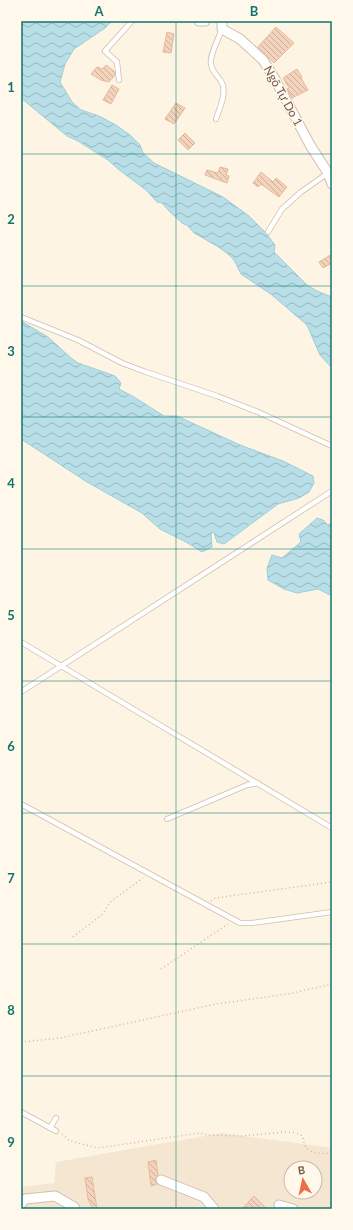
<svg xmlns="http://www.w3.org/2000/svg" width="353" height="1230" font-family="Lato,sans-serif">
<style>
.residential{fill:#f5e6d2;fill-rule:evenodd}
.water{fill:url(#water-waves);stroke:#9eced9}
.building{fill:url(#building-back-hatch);stroke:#e7ba9b}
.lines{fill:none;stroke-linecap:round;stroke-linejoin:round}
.service-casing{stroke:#d1bead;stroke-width:6}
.minor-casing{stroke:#d1bead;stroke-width:11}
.path{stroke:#d8b69e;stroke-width:1.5;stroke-dasharray:1 3;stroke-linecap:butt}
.service{stroke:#fff;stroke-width:4.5}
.minor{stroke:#fff;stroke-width:9}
.grid{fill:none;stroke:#0f766e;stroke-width:1;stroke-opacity:0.55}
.labels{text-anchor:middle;stroke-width:3;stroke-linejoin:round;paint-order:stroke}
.street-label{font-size:12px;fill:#775a49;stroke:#fff8eb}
.neatline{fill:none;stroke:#0f766e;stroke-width:1.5}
.grid-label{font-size:13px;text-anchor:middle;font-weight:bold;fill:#0f766e}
</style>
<defs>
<pattern id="water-waves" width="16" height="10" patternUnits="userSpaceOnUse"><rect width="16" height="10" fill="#b8dfe7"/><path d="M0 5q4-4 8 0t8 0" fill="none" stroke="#9ab8bd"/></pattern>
<pattern id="building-back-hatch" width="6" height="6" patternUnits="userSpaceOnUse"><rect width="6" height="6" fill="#f3d3bb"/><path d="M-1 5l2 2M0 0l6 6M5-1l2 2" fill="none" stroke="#caae9a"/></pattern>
</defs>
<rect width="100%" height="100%" fill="#fdf4e4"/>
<path class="residential" d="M 222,1133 L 332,1148 L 332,1209 L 21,1209 L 21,1187 L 54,1183 L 56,1162 ZM 291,1168 L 315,1168 L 315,1192 L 291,1192 Z"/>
<g class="water">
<polygon points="21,21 112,21 105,28 74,49 65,64 60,82 72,102 81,110 99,116 116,125 130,135 140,145 143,153 154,163 223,197 249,216 265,232 275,245 274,252 307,285 317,291 332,297 332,368 320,355 307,325 272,295 241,274 234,260 228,254 217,246 194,233 188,226 182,223 170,212 162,203 157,202 146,190 118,169 108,160 78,141 67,136 21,98"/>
<polygon points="21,321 48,337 71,358 78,363 115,376 121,383 119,389 134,397 164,416 177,416 240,445 283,461 313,476 314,483 309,492 299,498 278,504 224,544 217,542 214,533 212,532 211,535 212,547 202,552 186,542 160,529 142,513 87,482 21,439"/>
<polygon points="317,518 323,520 328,525 332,523 332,596 318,589 297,593 284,589 268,580 267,568 272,555 282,558 301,542 299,534"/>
</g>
<g class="building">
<polygon points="276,27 294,43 274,63 258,47"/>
<polygon points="167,32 174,34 171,53 163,52"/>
<polygon points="106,65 114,71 115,75 109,82 101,80 91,74 97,67 102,69"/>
<polygon points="297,69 302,77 301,78 308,90 292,98 287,89 289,88 283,78"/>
<polygon points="112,85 119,89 111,104 103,100"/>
<polygon points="176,103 185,108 174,124 165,119"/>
<polygon points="185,133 195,143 188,150 178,140"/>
<polygon points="220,167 228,169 226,175 229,176 227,183 205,175 207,170 218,173"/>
<polygon points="261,172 273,182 276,178 287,187 279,197 261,184 258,187 253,183"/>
<polygon points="332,254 332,263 323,268 319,262"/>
<polygon points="156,1160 158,1175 156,1177 155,1180 157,1184 151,1186 148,1162"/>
<polygon points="92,1177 97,1209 93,1209 88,1199 85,1178"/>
<polygon points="254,1196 267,1209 242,1209"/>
</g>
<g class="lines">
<defs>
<g id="service">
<polyline points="119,80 117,62 105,51 132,21"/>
<path d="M 216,119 C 219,109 227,94 222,83 C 219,76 212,73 211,64 C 209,56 219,38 222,29"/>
<polyline points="268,232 282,209 301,192 328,173"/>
<polyline points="21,317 78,340 122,363 146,372 217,396 258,412 332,446"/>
<polyline points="21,642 332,828"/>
<polyline points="21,692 332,491"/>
<polyline points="21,804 240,923 252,923 332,912"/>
<polyline points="167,819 247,785 258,783"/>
<polyline points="21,1112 56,1131"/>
<polyline points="50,1128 56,1118"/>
</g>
<g id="minor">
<polyline points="199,21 205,21"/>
<polyline points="222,21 222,29 240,39 263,60 276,81 310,145 328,173 332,184"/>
<polyline points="161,1180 204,1197 214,1209"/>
<polyline points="21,1204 25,1199 55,1196 74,1207 75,1209"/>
<polyline points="279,1205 293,1209"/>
</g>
</defs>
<use href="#service" class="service-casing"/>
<use href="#minor" class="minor-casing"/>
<g class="path">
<polyline points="211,901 215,898 332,882"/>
<polyline points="73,937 103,914 110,902 143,878"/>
<polyline points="161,969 228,924"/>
<polyline points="21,1042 60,1038 216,1004 288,994 332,984"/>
<path d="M 62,1134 L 70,1141 L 98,1148 L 200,1133 L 207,1135 L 242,1136 L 286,1132 C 312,1133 298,1142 309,1150 C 315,1155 325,1153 332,1153"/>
</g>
<use href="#service" class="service"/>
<use href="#minor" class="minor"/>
</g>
<path class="grid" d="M 176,21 L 176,1209M 21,154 L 332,154M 21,286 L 332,286M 21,417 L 332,417M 21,549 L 332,549M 21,681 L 332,681M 21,813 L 332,813M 21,944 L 332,944M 21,1076 L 332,1076"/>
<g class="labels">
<g class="street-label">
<text transform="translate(283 96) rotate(61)" y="4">Ngõ Tự Do 1</text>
</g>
</g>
<rect width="353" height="1230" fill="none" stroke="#fff8eb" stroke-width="44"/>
<g transform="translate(303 1180) rotate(351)"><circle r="19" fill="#fff8eb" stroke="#c9b9aa"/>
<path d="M0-3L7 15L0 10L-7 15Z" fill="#eb6f46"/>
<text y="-6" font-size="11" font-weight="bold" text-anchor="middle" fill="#775a49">B</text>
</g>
<rect x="22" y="22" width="309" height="1186" class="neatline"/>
<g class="grid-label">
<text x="99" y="16">A</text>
<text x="254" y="16">B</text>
<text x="11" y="92">1</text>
<text x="11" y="224">2</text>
<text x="11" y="356">3</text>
<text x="11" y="488">4</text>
<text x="11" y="620">5</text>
<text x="11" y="751">6</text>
<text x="11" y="883">7</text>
<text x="11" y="1015">8</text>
<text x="11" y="1147">9</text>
</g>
</svg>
